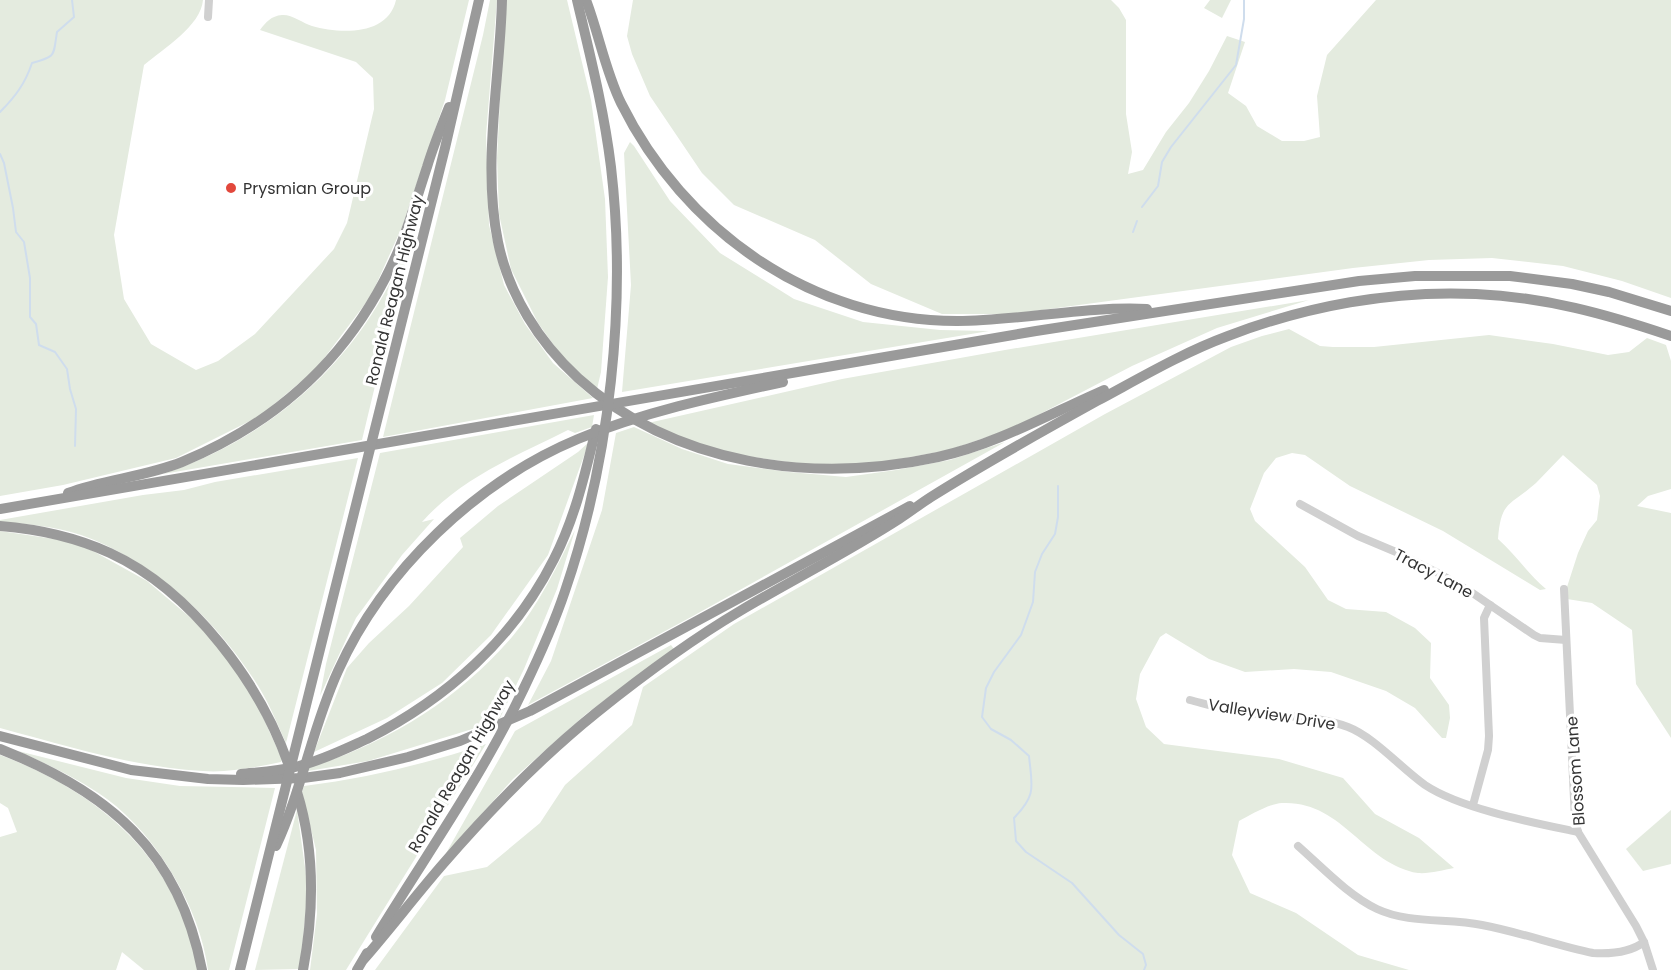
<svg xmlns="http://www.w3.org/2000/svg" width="1671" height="970" font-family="Poppins,sans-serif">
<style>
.green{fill:#e4ebdf}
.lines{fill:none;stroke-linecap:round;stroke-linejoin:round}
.stream{stroke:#cfdded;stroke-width:2}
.minor{stroke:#d0d0d0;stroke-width:8}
.highway{stroke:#9a9a9a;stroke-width:10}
.poi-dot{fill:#e2483c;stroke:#fff;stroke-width:2}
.labels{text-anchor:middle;stroke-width:6;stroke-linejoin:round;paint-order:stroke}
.poi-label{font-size:16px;fill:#333;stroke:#fff;text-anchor:start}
.street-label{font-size:16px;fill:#333;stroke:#fff}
</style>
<rect width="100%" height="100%" fill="#fff"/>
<g class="green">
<path d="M 0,0 L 203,0 C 201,26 163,49 144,65 L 114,235 L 124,299 L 151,344 L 196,370 L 218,361 L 255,334 L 334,249 L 347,223 L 374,109 L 373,78 L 356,62 L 260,30 C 266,22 271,16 282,15 C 291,14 303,23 312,26 C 340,34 388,36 396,0 L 469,0 L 445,100 L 402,227 L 371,296 L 316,369 L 260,416 L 176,458 L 63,485 L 0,496 Z"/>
<polygon points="490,0 497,0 486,135 489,225 504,285 525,324 553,363 593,398 383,437 483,35"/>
<polygon points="505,0 567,0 591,100 605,199 608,277 601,372 597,389 563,358 538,323 511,269 499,214 497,158"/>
<polygon points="633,0 1111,0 1119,8 1126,20 1126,114 1132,152 1128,174 1143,170 1166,132 1189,103 1209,71 1227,36 1245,42 1228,93 1246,106 1257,126 1282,141 1304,141 1320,137 1317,96 1327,55 1376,0 1671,0 1671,298 1622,281 1563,266 1492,258 1429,260 1353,268 1012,314 942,314 871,284 815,240 734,205 702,173 650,96 632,54 627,36"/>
<polygon points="1210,0 1231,0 1222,18 1204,8"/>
<polygon points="630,142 634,146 670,201 720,253 794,299 863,322 940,330 989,331 622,392 631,285 624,153"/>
<path d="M 412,227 L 415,229 L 400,282 L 362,440 L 163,474 C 257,442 335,381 384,294 C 396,273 404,250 412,227 Z"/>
<polygon points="1309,300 1217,328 1132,366 1013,428 949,450 872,464 809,465 739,455 702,446 648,423 842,379 1005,350"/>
<path d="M 1289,329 L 1320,346 L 1333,347 L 1374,347 L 1489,335 L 1553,344 L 1608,355 L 1629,352 L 1647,338 L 1666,345 L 1671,361 L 1671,489 L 1648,496 L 1637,506 L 1671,513 L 1671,738 L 1636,684 L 1632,630 L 1592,603 L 1567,599 L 1567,587 L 1578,553 L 1588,531 L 1597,520 L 1600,496 L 1597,485 L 1563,455 C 1554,464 1545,474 1536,483 C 1510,506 1501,500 1498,539 C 1516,555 1528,574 1546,589 L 1540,590 L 1443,531 L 1350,486 L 1305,455 L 1292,453 L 1276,458 L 1264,473 L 1250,509 L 1255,521 L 1305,567 L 1328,600 L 1346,609 L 1386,612 L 1415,628 L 1431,643 L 1430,678 L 1449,705 L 1450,718 L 1446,738 L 1442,738 L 1415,708 L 1386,691 L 1331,672 L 1294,669 L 1245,672 L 1209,659 L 1166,633 L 1160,637 L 1140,674 L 1136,699 L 1146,727 L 1164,744 L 1279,759 L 1343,778 L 1375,814 L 1419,838 L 1454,868 C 1443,870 1429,874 1418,873 C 1364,864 1342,800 1282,803 C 1268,804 1251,815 1239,821 L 1232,855 L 1250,893 L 1296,913 L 1358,955 L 1409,970 L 375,970 L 444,876 L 487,867 L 540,823 L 565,785 L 632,725 L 643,687 L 734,624 L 1105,414 L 1231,347 L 1262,336 Z"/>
<path d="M 594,415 L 592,427 L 575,433 L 568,430 C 516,456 461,478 422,522 L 434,519 L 402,555 L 356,618 L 320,696 L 326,664 L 380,453 Z"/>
<polygon points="634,427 682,449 728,464 789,472 846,477 896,470 950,460 1005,442 693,616 528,705 551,661 602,510 616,433"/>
<polygon points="589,442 548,555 491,635 442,683 387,718 314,752 347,668 369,643 409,606 463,547 460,538 498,506 578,452"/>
<path d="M 358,458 L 286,743 C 276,721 267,698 253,678 C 212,616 152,560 81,535 C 54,526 27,524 0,522 L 0,520 L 143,495 L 184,490 L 215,482 Z"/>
<path d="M 575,530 L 557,589 L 524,669 L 500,718 L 492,723 L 368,761 L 308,771 L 310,767 C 387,744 460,698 512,637 C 539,605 557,566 575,530 Z"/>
<path d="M 0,531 L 68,541 L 93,551 L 147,581 L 198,624 L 228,659 L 255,700 L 282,759 L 281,762 C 256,767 228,773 203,771 C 133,767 67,746 0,728 Z"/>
<polygon points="671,645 674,649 586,714 513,779 445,855 515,731"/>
<path d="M 486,744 L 346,970 L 310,970 L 317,914 L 316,850 L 302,792 L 304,786 C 369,778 424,764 486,744 Z"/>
<path d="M 18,751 L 126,778 L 180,786 L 275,788 L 229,970 L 208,970 C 200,908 157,836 107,799 C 79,779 49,765 18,751 Z"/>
<path d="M 0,755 C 86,787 157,841 188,930 C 193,943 195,957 198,970 L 144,970 L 122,952 L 116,970 L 0,970 L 0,837 L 17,832 L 8,808 L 0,803 Z"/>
<polygon points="297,810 308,889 300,969 255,970"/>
<polygon points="1671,810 1671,864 1643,871 1626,849"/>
</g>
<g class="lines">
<g class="stream">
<path d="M 0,112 C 15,97 25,84 32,63 C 57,56 53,56 57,32 L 74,17 L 72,0"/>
<polyline points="0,154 4,163 13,208 16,232 24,242 30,278 30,317 36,324 39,345 55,352 67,369 70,389 76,409 75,446"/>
<polyline points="1142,207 1158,186 1162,162 1171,147 1236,65 1244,19 1244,0"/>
<polyline points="1133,232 1137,221"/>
<path d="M 1058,486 L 1058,517 L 1055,534 L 1042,554 L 1035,572 L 1033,602 L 1021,635 L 994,672 L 986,688 L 982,717 L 991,729 L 1011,740 L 1029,756 C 1032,787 1037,794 1014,818 L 1016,841 L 1026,852 L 1072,883 L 1119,935 L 1143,954 L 1146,965 L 1144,970"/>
</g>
<g class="minor">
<polyline points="208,17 209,0"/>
<polyline points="1300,504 1358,536 1396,552 1438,573 1474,594 1534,635 1540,638 1566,640"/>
<polyline points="1564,589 1575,820 1578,832 1636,926 1644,942 1653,970"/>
<path d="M 1190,700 C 1209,705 1228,711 1248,713 C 1281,717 1317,715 1348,727 C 1374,737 1401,768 1425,785 C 1461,809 1535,823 1578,832"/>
<polyline points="1473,805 1488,750 1489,736 1484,618 1490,605"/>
<path d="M 1298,846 C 1323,868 1348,895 1377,909 C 1409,924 1448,918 1482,925 C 1519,932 1556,945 1593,953 C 1610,954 1631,952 1644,942"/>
</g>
<g class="highway">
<path d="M 502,0 C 500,80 482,163 498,242 C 509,295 539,342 578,378 C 675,466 813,484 938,457 C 997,444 1049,414 1104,390"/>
<path d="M 586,0 C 599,34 605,70 621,103 C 684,230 811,321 957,321 C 1020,321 1083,306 1147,309"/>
<path d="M 68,493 C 105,479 145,477 182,462 C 284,420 356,350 399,249 C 410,222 418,194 427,167 C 433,147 441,127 449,107"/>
<polyline points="0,509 1036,331 1359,281 1415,276 1510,276 1572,284 1609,292 1671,311"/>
<path d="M 0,526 C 38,529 75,537 110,553 C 192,591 262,685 290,769"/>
<polyline points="0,736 131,770 208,779 243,780 303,778 340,773 408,757 460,741 530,711 910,506"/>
<path d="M 0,749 C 109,792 179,851 202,970"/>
<path d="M 241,774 C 260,772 281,771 299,766 C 323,760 345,749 367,739 C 446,699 514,639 554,559 C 575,518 585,474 596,429"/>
<path d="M 297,792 C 315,850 314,912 303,970"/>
<path d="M 276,846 C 302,790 312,728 338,671 C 383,571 477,481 578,439 C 644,412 714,397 783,382"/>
<path d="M 376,937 C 426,855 483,775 524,688 C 539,657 554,624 565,591 C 610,460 627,304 611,167 C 604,110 590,55 577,0"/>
<path d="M 364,959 C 391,928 416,895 443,864 C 489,811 540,758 596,713 C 641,677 689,641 740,611 C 792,580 848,552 899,519 C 910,512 920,504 931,497 C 985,463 1041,432 1097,401 C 1140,378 1182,353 1228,336 C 1306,306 1393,290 1476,294 C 1545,297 1606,314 1671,336"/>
<polyline points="240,970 445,148 479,0"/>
<polyline points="357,970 367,953"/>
</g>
</g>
<circle class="poi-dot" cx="231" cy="188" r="6"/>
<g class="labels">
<g class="poi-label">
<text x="243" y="194">Prysmian Group</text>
</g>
<g class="street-label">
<text transform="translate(394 290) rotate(-76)" y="6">Ronald Reagan Highway</text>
<text transform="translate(1434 573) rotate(28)" y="6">Tracy Lane</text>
<text transform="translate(1272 714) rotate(9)" y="6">Valleyview Drive</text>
<text transform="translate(461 766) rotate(-60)" y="6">Ronald Reagan Highway</text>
<text transform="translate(1575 771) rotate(-94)" y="6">Blossom Lane</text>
</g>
</g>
</svg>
